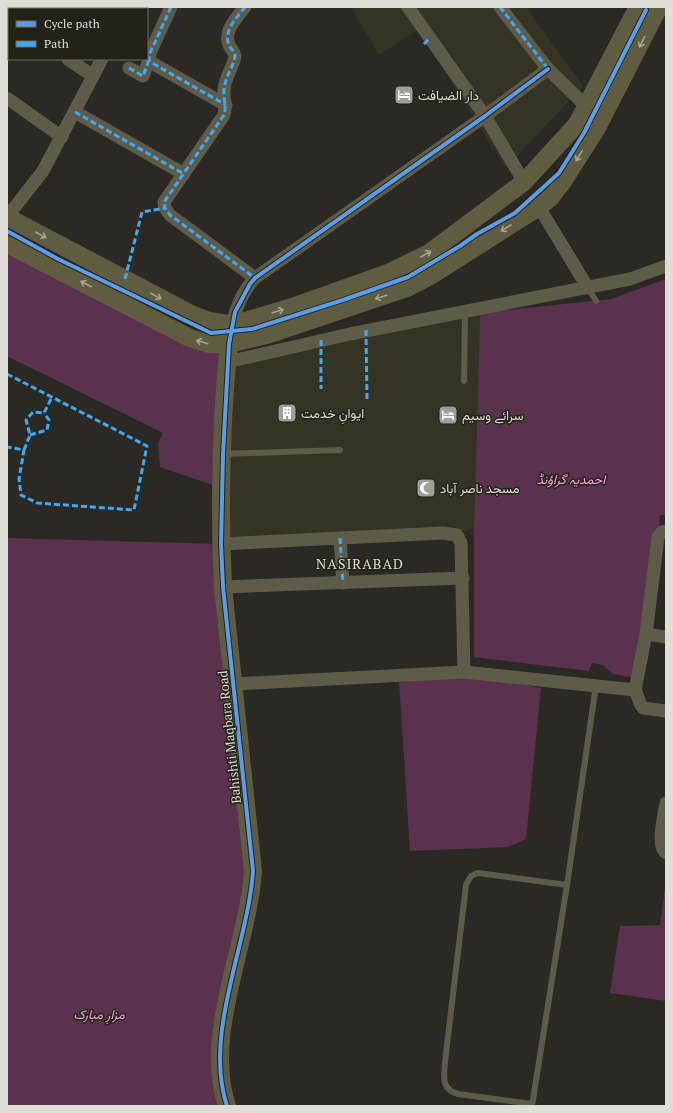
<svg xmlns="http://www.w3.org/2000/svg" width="673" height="1113" font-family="'PT Serif',Vazirmatn,serif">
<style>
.built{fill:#353324}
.green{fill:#5a324e}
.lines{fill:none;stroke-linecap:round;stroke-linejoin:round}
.stream{stroke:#2b0722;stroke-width:5}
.lane{stroke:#5e5b48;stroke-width:6}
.street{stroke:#5e5b48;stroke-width:13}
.secondary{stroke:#605c42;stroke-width:18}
.quiet{stroke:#3fa9f5;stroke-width:3;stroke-dasharray:6 3;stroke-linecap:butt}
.cycleway-casing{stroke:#232217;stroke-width:6}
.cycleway{stroke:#5a9eea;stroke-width:4}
.oneway{stroke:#a5a393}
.labels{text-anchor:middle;stroke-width:3;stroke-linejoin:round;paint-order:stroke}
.poi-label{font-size:13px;fill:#deddd6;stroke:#232217;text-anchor:start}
.park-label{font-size:13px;font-style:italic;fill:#f9a2e0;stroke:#232217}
.street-label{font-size:13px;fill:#deddd6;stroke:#232217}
.neighbourhood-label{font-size:14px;letter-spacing:1px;fill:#deddd6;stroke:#232217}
</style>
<rect width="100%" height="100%" fill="#2a2924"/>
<g class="built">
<polygon points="351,7 531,7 528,10 583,86 506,168 418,30 379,55"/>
<polygon points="480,313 474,529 451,533 221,544 227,362"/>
</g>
<g class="green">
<polygon points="7,244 220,345 222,488 160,467 158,443 163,433 7,356"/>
<polygon points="666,279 666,515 660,515 637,678 613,674 603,665 592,663 589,671 474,657 474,529 480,313 611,299"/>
<polygon points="7,538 221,544 253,871 221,1031 229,1106 7,1106"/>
<polygon points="464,672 485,678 541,688 526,839 508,847 410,851 399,681"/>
<polygon points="666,880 666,1001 610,993 620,926 660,925"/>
</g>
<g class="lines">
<g class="stream">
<polyline points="589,124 630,41"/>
<polyline points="554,177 561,169"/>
<polyline points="8,231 49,254"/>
<polyline points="58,259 211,333"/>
<polyline points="408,277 492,227"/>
<polyline points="386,286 398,281"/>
<polyline points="252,329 339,301"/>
</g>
<g class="lane">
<polyline points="588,288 596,301"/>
<polyline points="464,381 465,311"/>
<polyline points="223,454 340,450"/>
<path d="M 532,1104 L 458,1094 C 441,1089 444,1078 445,1062 L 466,885 L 471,876 L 478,873 L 567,885"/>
<polyline points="532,1106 567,885 596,685"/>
</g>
<g class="street">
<polyline points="171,7 150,53 149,60 152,63 226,105"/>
<path d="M 245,7 C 237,18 223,30 229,45 C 231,49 234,51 235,56 C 233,68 225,77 224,90 C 223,99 227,106 224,115 L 164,202 L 165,208 L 170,215 L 255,278"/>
<polyline points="408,7 485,116 524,182"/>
<polyline points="500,7 548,69 587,107"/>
<polyline points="126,9 127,7"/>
<polyline points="7,14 9,15"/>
<polyline points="68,59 93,76"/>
<polyline points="129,68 143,76 149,60"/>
<polyline points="7,98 62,137"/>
<polyline points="75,112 184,174"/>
<polyline points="539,207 588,288"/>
<polyline points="7,217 43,171 102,59"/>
<path d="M 232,324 C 236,308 243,290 255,278 L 485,116 L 548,69"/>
<polyline points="227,362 350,334 630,279 666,266"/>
<polyline points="340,538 343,583"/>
<polyline points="221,544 443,533 457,535 461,543 464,672"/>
<polyline points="223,587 463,578"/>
<polyline points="646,634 666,637"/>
<polyline points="233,684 464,672 635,690 646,634 658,537 662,532 666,531"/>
<polyline points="635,690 641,705 643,708 666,711"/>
<path d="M 666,803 C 664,815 656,847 666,853"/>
</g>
<g class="secondary">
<polyline points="7,217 193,315 209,321 222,323 232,324 242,322 295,306 388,273 429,253 524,182 577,124 638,7"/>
<polyline points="7,244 190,338 209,344 229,344 267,335 407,288 432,275 539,207 551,197 562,183 597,128 659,7"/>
<path d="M 227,1106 C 203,1034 248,945 253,871 L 223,587 C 219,503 221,416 230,333"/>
</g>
<g class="quiet">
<polyline points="171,7 150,53 149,60 152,63 226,105"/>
<path d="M 245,7 C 237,18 223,30 229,45 C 231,49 234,51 235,56 C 233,68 225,77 224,90 C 223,99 227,106 224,115 L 164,202 L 165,208 L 170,215 L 255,278"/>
<polyline points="500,7 548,69"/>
<polyline points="424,44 430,38"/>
<polyline points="129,68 143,76 149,60"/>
<polyline points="75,112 184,174"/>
<polyline points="125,279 142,212 165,208"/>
<polyline points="366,330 367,401"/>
<polyline points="321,340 321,389"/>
<polyline points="7,374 147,446 134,510 37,503 21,495 19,479 24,450 7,447"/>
<polyline points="30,435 47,430 49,420 44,413"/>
<polyline points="24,450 30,435 26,420 33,412 44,413 52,397"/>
<polyline points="340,538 343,583"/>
</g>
<defs>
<g id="cycleway">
<polyline points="7,231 58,259 211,333 252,329 343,300 408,277 460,246 477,234 515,213 559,173 584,133 646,10"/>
<path d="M 227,1106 C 203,1034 248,945 253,871 L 223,587 L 221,544 L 223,454 L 229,344 L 235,312 L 250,284 L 255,278 L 485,116 L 548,69"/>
</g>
</defs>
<use href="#cycleway" class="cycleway-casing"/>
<use href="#cycleway" class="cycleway"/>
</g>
<defs><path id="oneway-shaft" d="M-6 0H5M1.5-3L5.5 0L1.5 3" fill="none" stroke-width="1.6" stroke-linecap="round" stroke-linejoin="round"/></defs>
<g class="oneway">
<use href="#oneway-shaft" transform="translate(642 42) rotate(117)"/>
<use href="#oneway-shaft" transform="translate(579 156) rotate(122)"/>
<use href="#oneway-shaft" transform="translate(506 228) rotate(148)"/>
<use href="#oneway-shaft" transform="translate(41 235) rotate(28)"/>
<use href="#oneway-shaft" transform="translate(426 254) rotate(-30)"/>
<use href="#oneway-shaft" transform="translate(86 284) rotate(-153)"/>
<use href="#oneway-shaft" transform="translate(156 296) rotate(28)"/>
<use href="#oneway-shaft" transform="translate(381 297) rotate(162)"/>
<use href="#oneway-shaft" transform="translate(278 311) rotate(-17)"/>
<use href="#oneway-shaft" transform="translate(202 342) rotate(-163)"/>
</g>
<defs>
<symbol id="hotel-square" viewBox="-11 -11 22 22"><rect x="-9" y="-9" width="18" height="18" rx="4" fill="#9f9e98" stroke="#232217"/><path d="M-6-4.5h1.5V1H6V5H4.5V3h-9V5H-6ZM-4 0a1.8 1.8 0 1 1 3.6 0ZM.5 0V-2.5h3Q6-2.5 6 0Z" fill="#fff"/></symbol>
<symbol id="building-square" viewBox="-11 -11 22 22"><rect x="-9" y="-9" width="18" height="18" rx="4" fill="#9f9e98" stroke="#232217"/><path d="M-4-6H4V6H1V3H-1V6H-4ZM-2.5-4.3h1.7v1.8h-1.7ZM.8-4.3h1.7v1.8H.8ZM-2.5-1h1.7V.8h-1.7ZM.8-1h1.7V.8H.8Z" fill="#fff"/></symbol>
<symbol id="mosque-square" viewBox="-11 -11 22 22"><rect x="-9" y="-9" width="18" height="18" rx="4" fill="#9f9e98" stroke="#232217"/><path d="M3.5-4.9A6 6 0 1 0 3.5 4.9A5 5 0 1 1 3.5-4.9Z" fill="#fff"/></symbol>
</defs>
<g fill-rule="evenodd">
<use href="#hotel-square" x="393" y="84" width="22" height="22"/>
<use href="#building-square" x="276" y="402" width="22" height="22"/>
<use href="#hotel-square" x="437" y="404" width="22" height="22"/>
<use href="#mosque-square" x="415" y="477" width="22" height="22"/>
</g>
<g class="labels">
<g class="poi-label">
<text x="418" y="100">دار الضیافت</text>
<text x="301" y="418">ایوانِ خدمت</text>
<text x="462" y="420">سرائے وسیم</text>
<text x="440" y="493">مسجد ناصر آباد</text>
</g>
<g class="park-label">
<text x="571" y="484">احمدیہ گراؤنڈ</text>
<text x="99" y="1019">مزارِ مبارک</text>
</g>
<g class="street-label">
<text transform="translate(229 737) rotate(-96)" y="5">Bahishti Maqbara Road</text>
</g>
<g class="neighbourhood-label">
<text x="360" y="569">NASIRABAD</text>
</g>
</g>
<rect width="673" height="1113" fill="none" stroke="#deddd6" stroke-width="16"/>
<rect x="8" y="8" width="140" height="52" fill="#232217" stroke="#6e6d63"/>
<rect x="16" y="21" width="20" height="6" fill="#5a9eea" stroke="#6e6d63"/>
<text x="44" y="28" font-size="12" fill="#deddd6">Cycle path</text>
<rect x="16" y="41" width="20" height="6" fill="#3fa9f5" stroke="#6e6d63"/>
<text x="44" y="48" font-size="12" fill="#deddd6">Path</text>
</svg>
